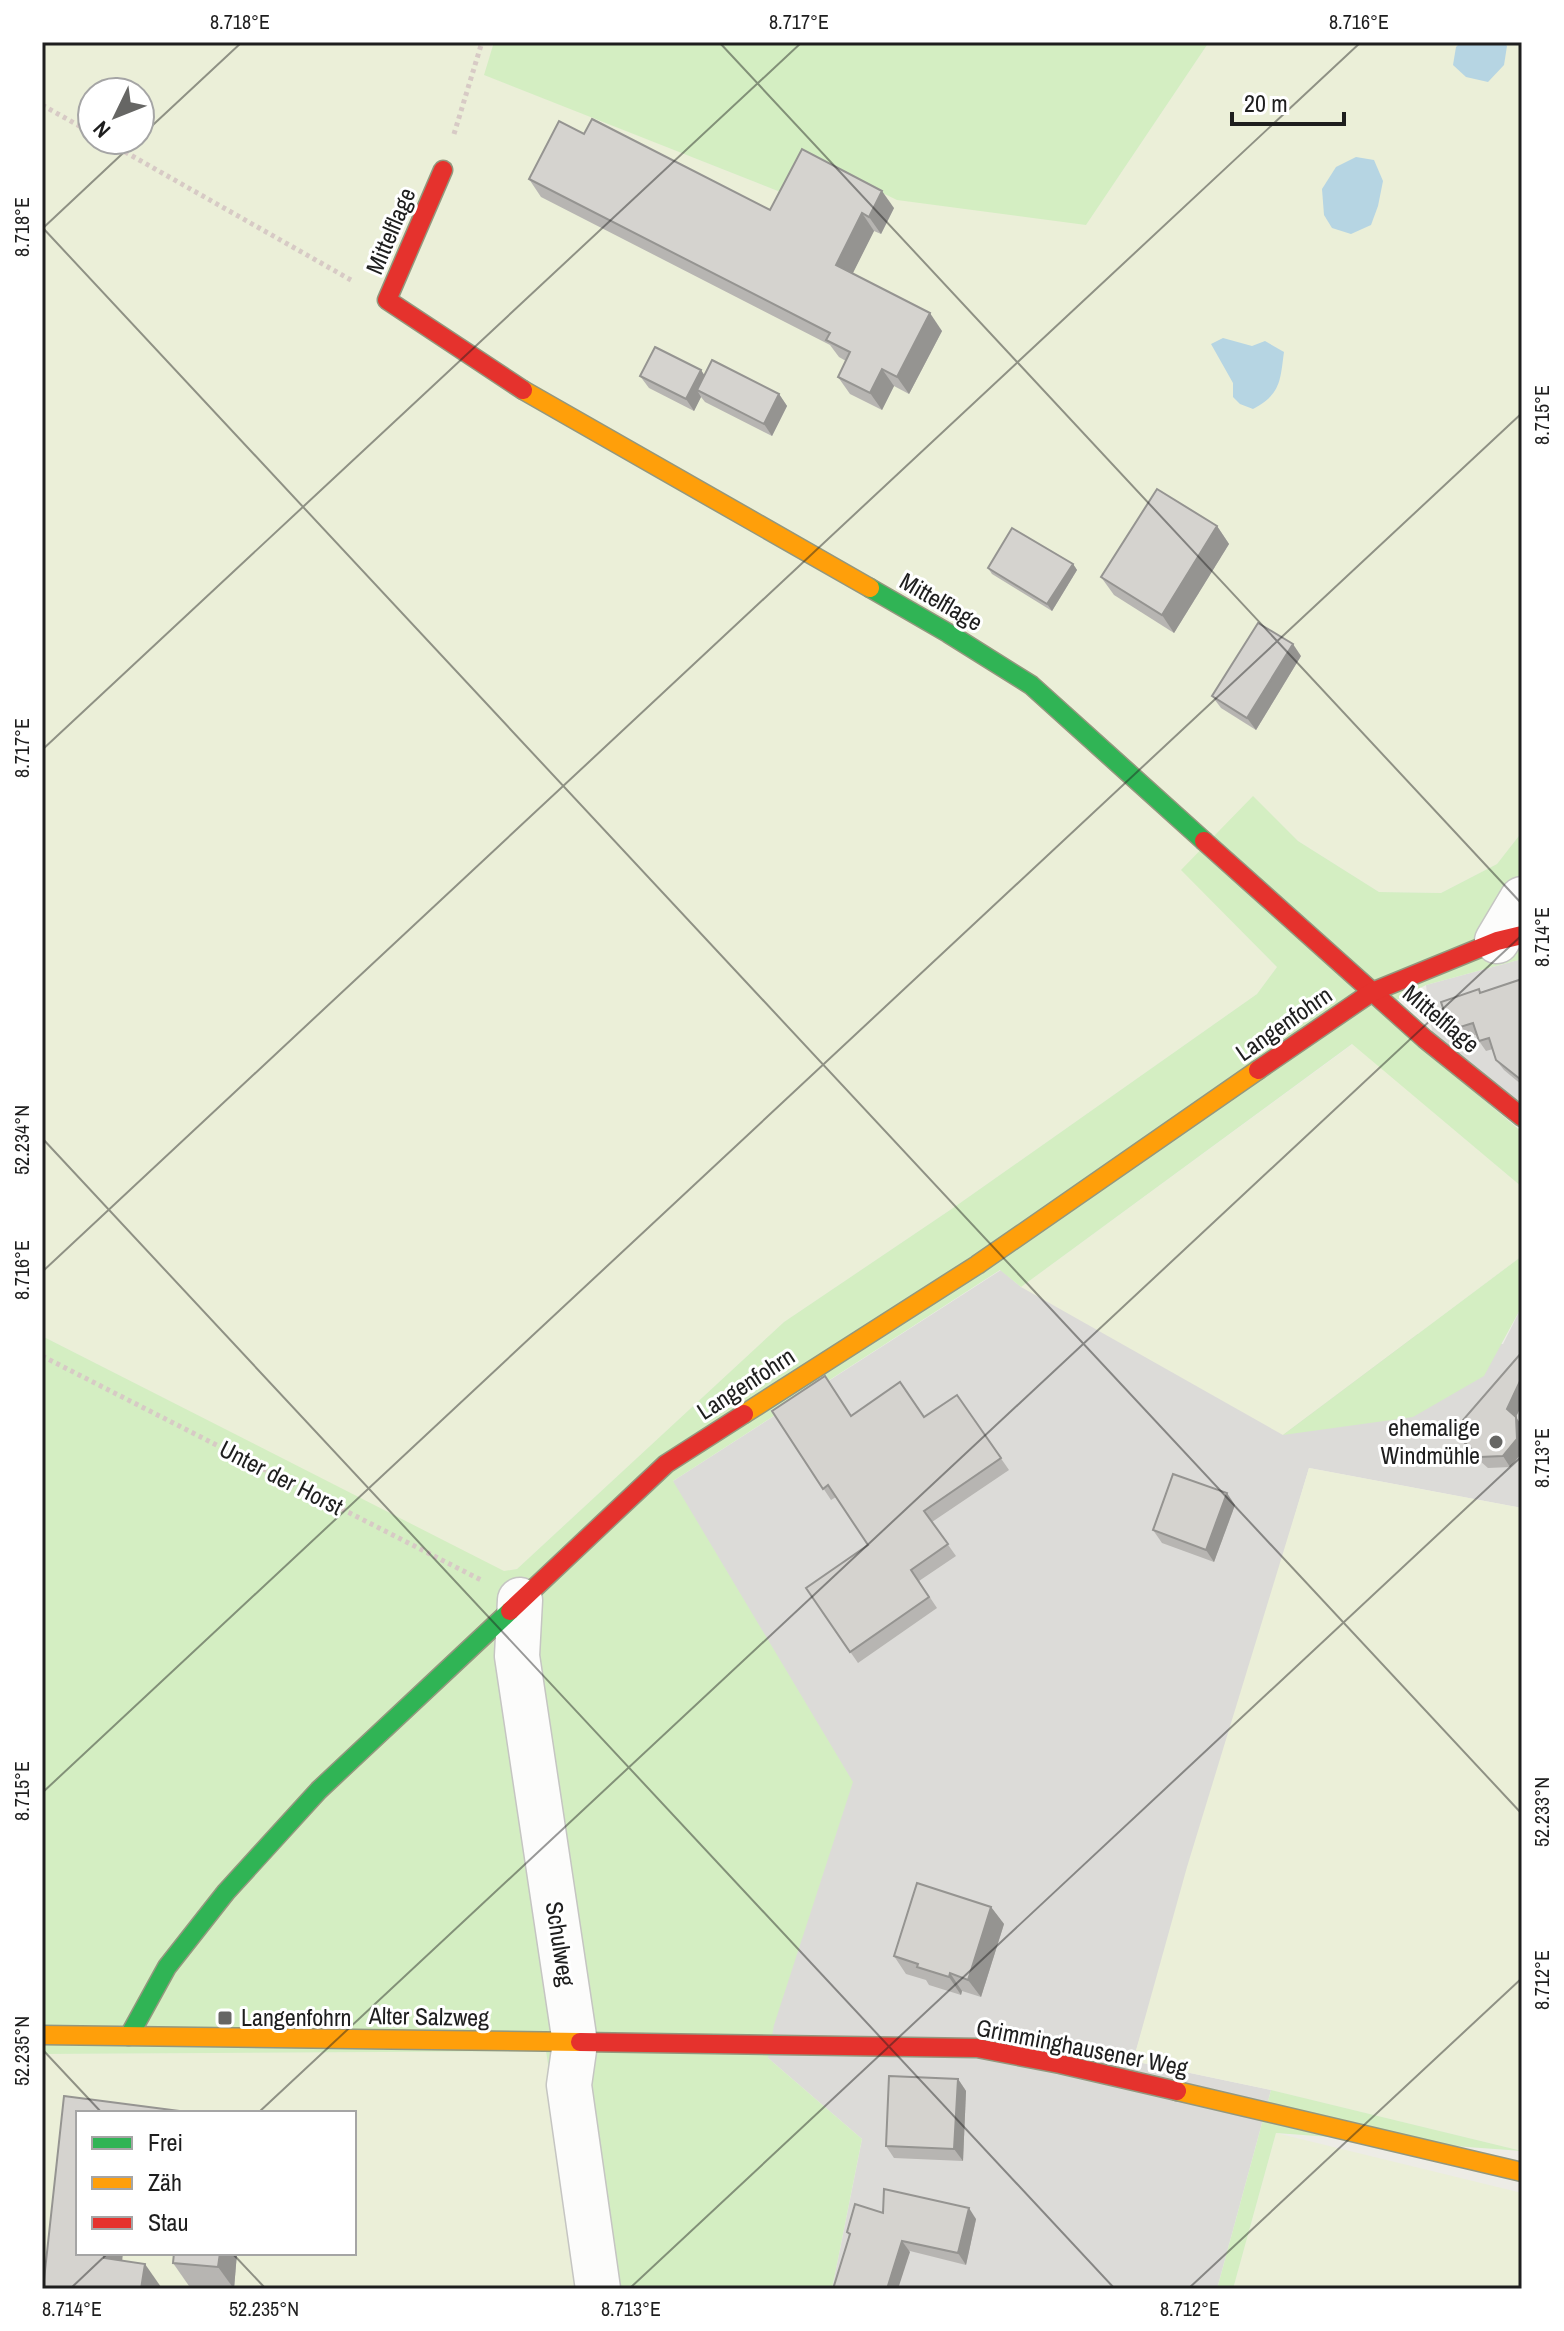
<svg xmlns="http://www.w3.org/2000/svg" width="1564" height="2331" font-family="'Archivo Narrow',sans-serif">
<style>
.residential{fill:#dcdbd8}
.farmland{fill:#ebefd8;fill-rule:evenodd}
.grass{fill:#d4eec2}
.water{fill:#b6d5e3}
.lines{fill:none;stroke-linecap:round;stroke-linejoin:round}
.street-casing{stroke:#c5c5c2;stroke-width:47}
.fast-casing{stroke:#93977e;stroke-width:21}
.slow-casing{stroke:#93977e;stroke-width:21}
.jam-casing{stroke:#93977e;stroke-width:21}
.path{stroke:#d7cac5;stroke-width:5;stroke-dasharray:4 4;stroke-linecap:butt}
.street{stroke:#fcfcfb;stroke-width:44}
.fast{stroke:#30b455;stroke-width:18}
.slow{stroke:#ff9f0a;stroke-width:18}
.jam{stroke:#e5322d;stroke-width:18}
.wall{fill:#b7b5b2}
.shaded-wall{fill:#959491}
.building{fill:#d5d3cf;stroke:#959491;stroke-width:2}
.ticks{fill:none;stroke:#1e1e1e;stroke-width:2;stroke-opacity:0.45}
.poi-dot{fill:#666664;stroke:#fff;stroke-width:3}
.labels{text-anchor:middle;stroke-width:6;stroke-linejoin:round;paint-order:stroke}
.street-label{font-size:24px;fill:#1e1e1e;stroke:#fff}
.poi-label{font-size:24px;fill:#1e1e1e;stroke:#fff;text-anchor:end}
.neatline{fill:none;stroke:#1e1e1e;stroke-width:3}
.ticks-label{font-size:20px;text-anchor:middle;fill:#1e1e1e}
</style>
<rect width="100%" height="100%" fill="#edece6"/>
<g class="residential">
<polygon points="1522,959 1522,1108 1432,1032 1426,985"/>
<polygon points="1001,1270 1021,1287 1503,1344 1522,1306 1522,1508 1309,1468 1133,2061 1271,2090 1217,2289 832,2289 862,2139 768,2058 673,1481"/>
</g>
<g class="farmland">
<path d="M 42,42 L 494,42 L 485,75 L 793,197 L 811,159 L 1086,225 L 1209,42 L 1522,42 L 1522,832 L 1497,864 L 1441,893 L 1379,892 L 1298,841 L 1253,797 L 1182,870 L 1277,967 L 1257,994 L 953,1208 L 784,1322 L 517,1569 L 504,1572 L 42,1336 ZM 92,92 L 140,92 L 140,140 L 92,140 Z"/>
<polygon points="1353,1044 1522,1187 1522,1256 1283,1435 1021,1287"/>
<polygon points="1309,1468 1522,1508 1522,2151 1271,2090 1133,2061 1187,1867"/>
<path d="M 546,2051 L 582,2289 L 42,2289 L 42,2054 ZM 78,2113 L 354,2113 L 354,2253 L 78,2253 Z"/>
<polygon points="1276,2133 1522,2193 1522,2289 1233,2289"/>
</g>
<g class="grass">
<polygon points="494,42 1209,42 1086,225 897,200 812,159 793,197 484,75"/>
<polygon points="1253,796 1298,841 1379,892 1441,893 1497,864 1522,832 1522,959 1426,985 1377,1010 1522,1132 1522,1187 1352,1044 1021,1287 1000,1270 673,1481 853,1782 774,2025 768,2058 862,2139 832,2289 582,2289 546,2051 42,2054 42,1336 504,1571 517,1569 784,1322 953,1208 1257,994 1277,967 1181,870"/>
<polygon points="1522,1256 1522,1306 1484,1376 1413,1417 1283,1435"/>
<polygon points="1271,2090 1522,2151 1276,2133 1233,2289 1217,2289"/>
</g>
<g class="water">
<polygon points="1461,42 1503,42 1507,46 1504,65 1488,82 1466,77 1453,65 1456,47"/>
<polygon points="1356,157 1374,160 1383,181 1378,206 1371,225 1351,234 1332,228 1324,215 1322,189 1336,167"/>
<path d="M 1223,338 L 1252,346 L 1265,341 L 1284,352 C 1280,381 1281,394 1253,409 L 1240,404 L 1233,397 L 1233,383 L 1211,344 Z"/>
</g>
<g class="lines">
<defs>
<g id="street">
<polyline points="1497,941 1522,899"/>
<polyline points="520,1600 517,1656 575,2043 569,2085 598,2289"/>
</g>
<g id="fast">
<polyline points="870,588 948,633 1031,685 1204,841"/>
<polyline points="129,2036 167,1967 226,1892 319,1790 510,1611"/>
</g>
<g id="slow">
<polyline points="523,390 870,588"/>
<polyline points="744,1414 977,1265 1258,1070"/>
<polyline points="42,2035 580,2042"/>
<polyline points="1177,2091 1522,2172"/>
</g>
<g id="jam">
<polyline points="443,170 387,300 523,390"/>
<polyline points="1204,841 1425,1039 1522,1117"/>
<polyline points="1258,1070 1372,992 1497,941 1522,935"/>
<polyline points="510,1611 666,1464 744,1414"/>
<polyline points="580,2042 977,2048 1060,2064 1177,2091"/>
</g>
</defs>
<use href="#street" class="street-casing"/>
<use href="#fast" class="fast-casing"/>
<use href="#slow" class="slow-casing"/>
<use href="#jam" class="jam-casing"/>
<g class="path">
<polyline points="42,105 92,133"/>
<polyline points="454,134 482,42"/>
<polyline points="104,140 351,280"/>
<polyline points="42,1356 483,1581"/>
</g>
<use href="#street" class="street"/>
<use href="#fast" class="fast"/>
<use href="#slow" class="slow"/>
<use href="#jam" class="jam"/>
</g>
<g class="wall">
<polygon points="584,134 770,210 894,208 881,234 874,231 852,274 942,331 909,394 894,386 882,410 850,394 838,377 846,361 839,357 830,345 541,197 529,179"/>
<polygon points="701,370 704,376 779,394 787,406 772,436 705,402 701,397 694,411 649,388 640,376"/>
<polygon points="1217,526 1229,544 1174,633 1114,595 1101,577"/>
<polygon points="1073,564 1077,570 1052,611 992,574 988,568"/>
<polygon points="1301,656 1256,730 1221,708 1212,696"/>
<polygon points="1522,979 1522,1085 1504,1070 1496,1060 1493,1049 1486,1051 1479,1041 1476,1035 1464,1039 1454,1030 1447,1020 1479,989 1481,992"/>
<polygon points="1522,1352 1522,1404 1516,1417 1510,1467 1488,1468 1471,1453 1464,1442"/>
<polygon points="957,1395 1009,1470 932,1522 956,1556 919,1581 937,1608 858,1663 806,1588 868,1545 836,1497 831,1500 772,1411 852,1416 924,1417"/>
<polygon points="1235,1505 1214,1562 1162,1543 1153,1530"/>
<polygon points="991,1907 1004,1924 981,1997 962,1991 961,1995 929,1985 926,1980 906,1974 894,1956"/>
<polygon points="958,2079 966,2091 963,2161 894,2158 886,2146"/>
<polygon points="883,2213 976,2219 966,2265 850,2236 847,2232"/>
<polygon points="174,2253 237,2253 234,2289 189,2286 173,2263"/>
</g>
<g class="shaded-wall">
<polygon points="882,191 894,208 881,234 869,217"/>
<polygon points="862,213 874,231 848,283 836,265"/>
<polygon points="930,313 942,331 909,394 897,377"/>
<polygon points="882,369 894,386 882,410 870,393"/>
<polygon points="701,370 709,382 697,390 701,397 694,411 686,399"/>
<polygon points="779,394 787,406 772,436 764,424"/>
<polygon points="1217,526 1229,544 1174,633 1162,615"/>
<polygon points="1073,564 1077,570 1052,611 1047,604"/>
<polygon points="1293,644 1301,656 1256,730 1247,718"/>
<polygon points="1522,1377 1522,1404 1516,1417 1522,1426 1522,1453 1510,1467 1503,1456 1507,1409"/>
<polygon points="1227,1493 1235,1505 1214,1562 1206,1550"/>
<polygon points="991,1907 1004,1924 981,1997 968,1980"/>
<polygon points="950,1973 962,1991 961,1995 949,1977"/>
<polygon points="958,2079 966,2091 963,2161 954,2149"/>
<polygon points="969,2208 976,2219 966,2265 958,2253"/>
<polygon points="902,2241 910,2252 898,2289 887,2289"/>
<polygon points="105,2253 123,2253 120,2281 104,2258"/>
<polygon points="220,2253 237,2253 234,2289 218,2267"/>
<polygon points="145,2264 161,2287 161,2289 141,2289"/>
</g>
<g class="building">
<polygon points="592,119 770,210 802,149 882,191 869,217 862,213 836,265 930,313 897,377 882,369 870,393 838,377 850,352 826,340 830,333 529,179 559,121 584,134"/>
<polygon points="655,347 701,370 686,399 640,376"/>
<polygon points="712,360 779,394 764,424 697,390"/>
<polygon points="1157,489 1217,526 1162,615 1101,577"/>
<polygon points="1012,528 1073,564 1047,604 988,568"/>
<polygon points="1258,623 1293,644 1247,718 1212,696"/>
<polygon points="1522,979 1522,1079 1520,1079 1496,1060 1489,1038 1479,1041 1473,1023 1457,1028 1447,1020 1441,1002 1479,989 1480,993"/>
<polygon points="1522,1352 1522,1377 1507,1409 1516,1417 1517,1439 1503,1456 1480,1457 1464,1442 1463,1420"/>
<polygon points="825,1376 851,1416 900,1382 924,1417 957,1395 1001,1458 924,1511 948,1544 911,1570 929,1597 850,1652 806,1588 868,1545 828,1485 823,1489 772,1411"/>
<polygon points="1173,1474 1227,1493 1206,1550 1153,1530"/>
<polygon points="917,1883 991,1907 968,1980 950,1973 949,1977 917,1967 918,1964 894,1956"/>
<polygon points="889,2076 958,2079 954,2149 886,2146"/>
<polygon points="64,2096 195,2113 78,2113 78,2253 105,2253 104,2258 145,2264 141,2289 43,2289"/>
<polygon points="884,2189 969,2208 958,2253 902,2241 887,2289 833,2289 850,2234 847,2232 855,2204 883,2213"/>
<polygon points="174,2253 220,2253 218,2267 173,2263"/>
</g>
<path class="ticks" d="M 719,42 L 1522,904M 140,137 L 242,42M 42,227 L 1522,1814M 42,229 L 137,140M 42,750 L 802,42M 42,1138 L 1115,2289M 42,1272 L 1361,42M 42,1793 L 1522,413M 42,2049 L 102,2113M 258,2113 L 1522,935M 232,2253 L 266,2289M 70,2289 L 108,2253M 629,2289 L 1522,1456M 1188,2289 L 1522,1978"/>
<g class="poi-dot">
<circle cx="1496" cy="1442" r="8"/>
<rect x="217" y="2010" width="16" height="16" rx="4"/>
</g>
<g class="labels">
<g class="street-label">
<text transform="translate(391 231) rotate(-67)" y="8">Mittelflage</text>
<text transform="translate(941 602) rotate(30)" y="8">Mittelflage</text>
<text transform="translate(1441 1019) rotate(40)" y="8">Mittelflage</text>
<text transform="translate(1284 1024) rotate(-35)" y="8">Langenfohrn</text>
<text transform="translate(746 1384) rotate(-33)" y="8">Langenfohrn</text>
<text transform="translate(281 1478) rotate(27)" y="8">Unter der Horst</text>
<text transform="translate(560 1944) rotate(81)" y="8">Schulweg</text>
<text transform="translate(429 2017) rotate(1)" y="8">Alter Salzweg</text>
<text transform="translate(1082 2048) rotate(11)" y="8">Grimminghausener Weg</text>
</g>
<g class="poi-label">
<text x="1480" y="1436">ehemalige<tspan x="1480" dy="28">Windmühle</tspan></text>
<text x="241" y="2026" text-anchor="start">Langenfohrn</text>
</g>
</g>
<rect width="1564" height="2331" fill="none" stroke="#ffffff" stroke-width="88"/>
<rect x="76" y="2111" width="280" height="144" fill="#ffffff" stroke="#a5a5a5" stroke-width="2"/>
<rect x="92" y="2137" width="40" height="12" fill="#30b455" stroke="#a5a5a5" stroke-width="2"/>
<text x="148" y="2151" font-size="24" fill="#1e1e1e">Frei</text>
<rect x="92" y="2177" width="40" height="12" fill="#ff9f0a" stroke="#a5a5a5" stroke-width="2"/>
<text x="148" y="2191" font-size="24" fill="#1e1e1e">Zäh</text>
<rect x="92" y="2217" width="40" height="12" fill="#e5322d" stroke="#a5a5a5" stroke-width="2"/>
<text x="148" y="2231" font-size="24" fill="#1e1e1e">Stau</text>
<g transform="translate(116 116) rotate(227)"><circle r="38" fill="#ffffff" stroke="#a5a5a5" stroke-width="2"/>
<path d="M0-6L14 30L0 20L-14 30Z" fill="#666664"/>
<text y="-12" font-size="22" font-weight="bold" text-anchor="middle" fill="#1e1e1e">N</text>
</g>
<path d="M1232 112v12h112v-12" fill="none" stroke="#1e1e1e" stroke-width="4"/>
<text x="1244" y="112" font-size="24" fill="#1e1e1e" stroke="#ffffff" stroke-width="6" paint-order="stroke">20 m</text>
<rect x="44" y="44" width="1476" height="2243" class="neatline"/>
<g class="ticks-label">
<text x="240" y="29">8.718°E</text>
<text x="799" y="29">8.717°E</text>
<text x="1359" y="29">8.716°E</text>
<text transform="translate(22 227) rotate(-90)" y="7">8.718°E</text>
<text transform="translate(1542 415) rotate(-90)" y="7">8.715°E</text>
<text transform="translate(22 748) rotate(-90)" y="7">8.717°E</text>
<text transform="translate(1542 937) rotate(-90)" y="7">8.714°E</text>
<text transform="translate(22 1140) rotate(-90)" y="7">52.234°N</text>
<text transform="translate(22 1270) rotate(-90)" y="7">8.716°E</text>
<text transform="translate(1542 1458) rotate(-90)" y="7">8.713°E</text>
<text transform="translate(22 1791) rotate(-90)" y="7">8.715°E</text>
<text transform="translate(1542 1812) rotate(-90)" y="7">52.233°N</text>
<text transform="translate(1542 1980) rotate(-90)" y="7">8.712°E</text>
<text transform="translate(22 2051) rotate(-90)" y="7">52.235°N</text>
<text x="72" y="2316">8.714°E</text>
<text x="264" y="2316">52.235°N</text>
<text x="631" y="2316">8.713°E</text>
<text x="1190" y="2316">8.712°E</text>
</g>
</svg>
